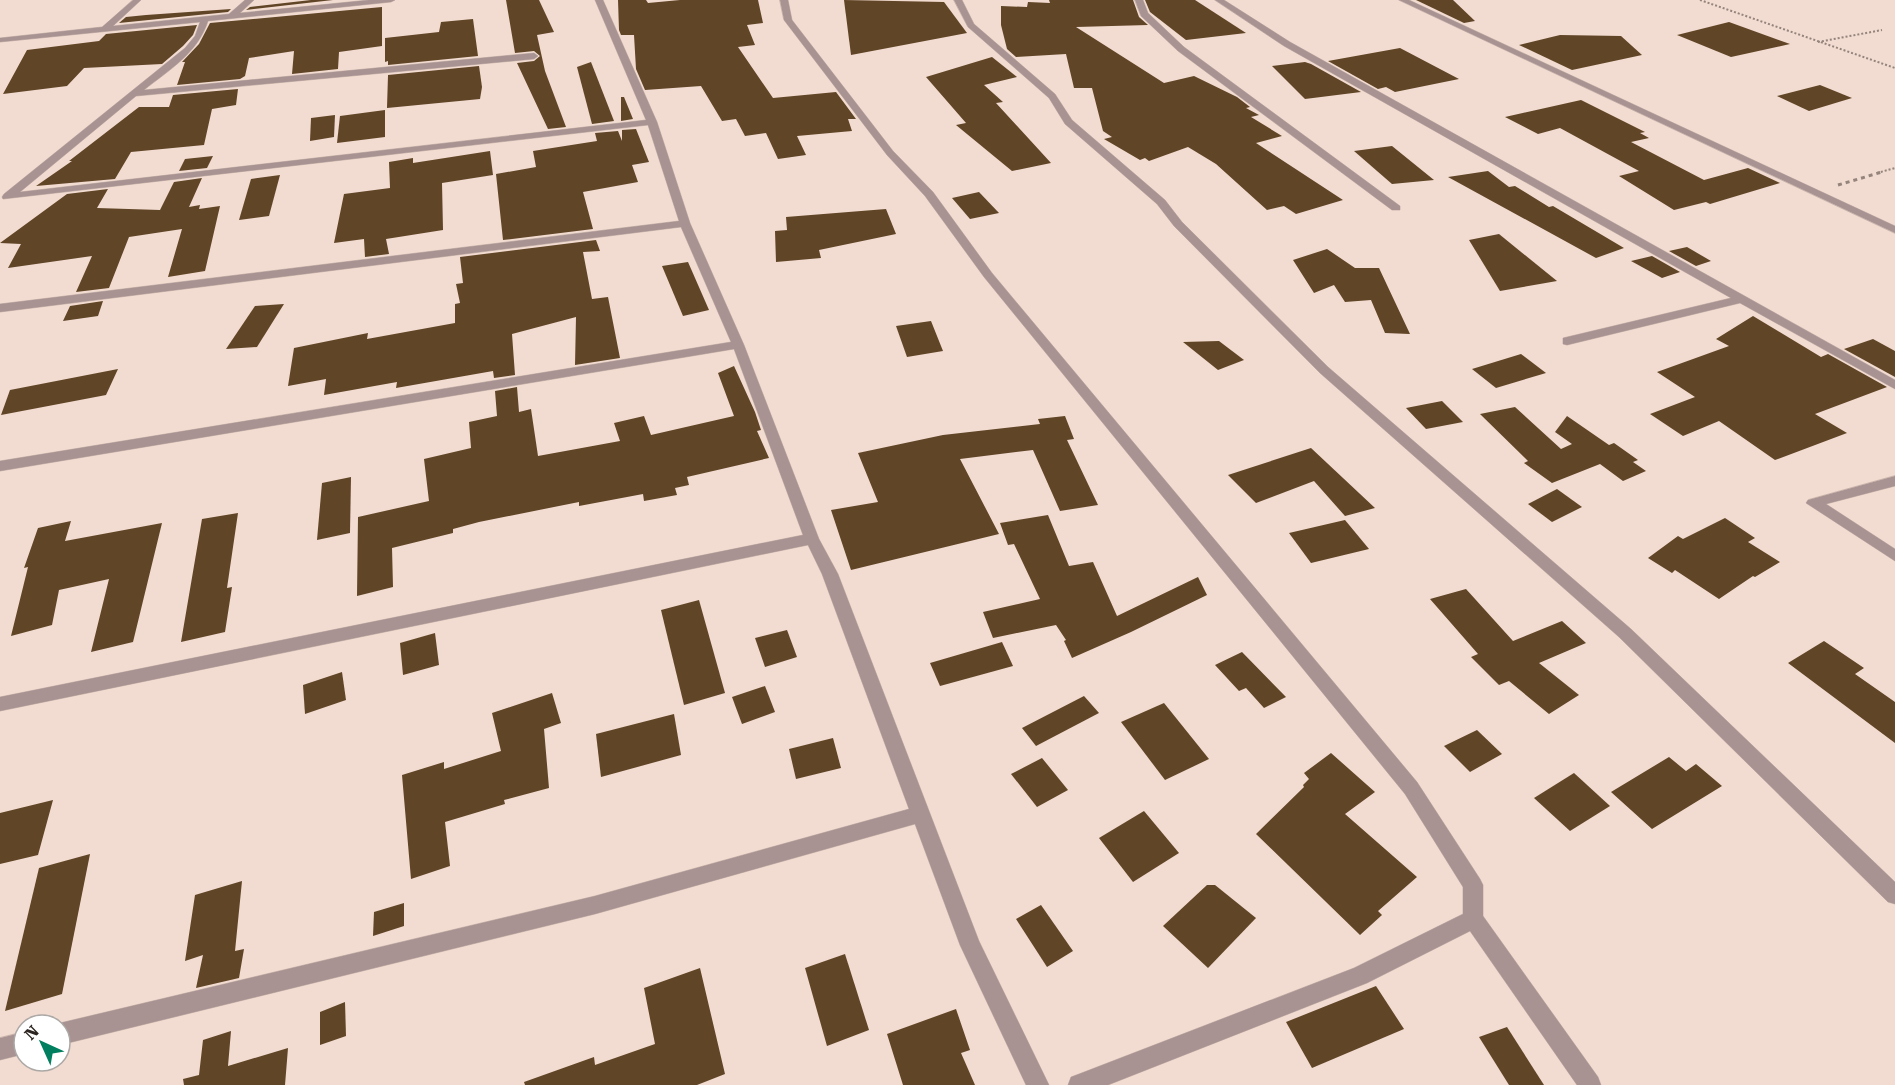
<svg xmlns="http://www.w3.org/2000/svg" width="1895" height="1085" font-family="'Roboto Serif',serif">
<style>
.building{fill:#604526}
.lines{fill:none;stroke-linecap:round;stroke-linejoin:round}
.minor-casing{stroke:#cbb7ad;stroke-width:1}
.path-far1{stroke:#94847c;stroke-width:2;stroke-dasharray:2 2;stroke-linecap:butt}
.path{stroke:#94847c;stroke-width:3;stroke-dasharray:4 4;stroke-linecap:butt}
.minor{fill:#a89292;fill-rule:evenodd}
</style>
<rect width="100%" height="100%" fill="#f2dbd0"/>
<g class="building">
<polygon points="311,0 333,0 246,10 250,7"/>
<polygon points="506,0 539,0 554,32 537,35 545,71 566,127 548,129 517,63 534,61 540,56 534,51 515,53"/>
<polygon points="618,0 646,0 648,3 680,0 758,0 763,23 747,25 755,45 738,47 773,98 836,92 856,119 848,119 852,131 797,136 806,155 778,159 766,133 745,136 736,119 722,121 701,86 645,90 636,69 634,35 621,35 619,30"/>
<polygon points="844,0 944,2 967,33 851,55"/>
<polygon points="1049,0 1133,0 1139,17 1148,25 1076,27 1164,83 1194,76 1237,97 1250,107 1246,108 1259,115 1251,117 1282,136 1256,143 1343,200 1296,214 1284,206 1267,210 1216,164 1188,147 1149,161 1145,158 1140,160 1104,139 1112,137 1103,131 1092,88 1074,88 1066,54 1016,57 1007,49 1001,25 1001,6 1027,7 1028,2 1050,3"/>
<polygon points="1145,0 1195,0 1246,33 1186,40 1150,12"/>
<polygon points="1416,0 1453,0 1475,21 1464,23"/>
<polygon points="382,7 382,46 339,52 338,69 292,74 294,51 249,58 245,76 240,79 177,85 185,62 182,62 199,44 210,23"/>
<polygon points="231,9 228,12 119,23 126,17 146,15"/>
<polygon points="473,19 478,56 388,65 388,61 385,62 385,38 439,32 441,22"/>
<polygon points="1729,22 1790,44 1731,57 1677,35"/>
<polygon points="197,25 193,35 183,46 162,64 84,68 67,86 3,94 27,50 99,41 106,34"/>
<polygon points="1560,35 1621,36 1642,55 1572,70 1519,45"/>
<polygon points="1400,48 1459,79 1395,92 1386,87 1378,89 1328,61"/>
<polygon points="992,57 1017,77 984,85 1003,102 996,103 1051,163 1012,171 956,125 966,123 926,77"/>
<polygon points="591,62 614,121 592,124 577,67"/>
<polygon points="1305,62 1311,64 1361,92 1305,99 1272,66"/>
<polygon points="479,66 482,87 480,99 387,108 388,75"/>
<polygon points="1820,85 1852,98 1809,111 1777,96"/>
<polygon points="238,89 236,105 212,109 204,145 131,152 115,179 36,186 72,161 69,161 139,107 169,107 173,95"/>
<polygon points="621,97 624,97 633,119 621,121"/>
<polygon points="1581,100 1645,132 1640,133 1649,138 1631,142 1704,180 1748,168 1780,183 1710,204 1706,202 1674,210 1619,176 1639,171 1560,128 1538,134 1505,117"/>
<polygon points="385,110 385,137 337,143 340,116"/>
<polygon points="335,115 334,137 310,141 311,118"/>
<polygon points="636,129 649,162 632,165 638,182 583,192 593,229 503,240 496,174 536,167 533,151 597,141 595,133 618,131 622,141 622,130"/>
<polygon points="1392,146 1434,180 1392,184 1354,151"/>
<polygon points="490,151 493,175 442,183 443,230 386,239 389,254 365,257 364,239 334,243 344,194 390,188 389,162 413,158 413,163"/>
<polygon points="213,156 207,168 179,171 185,159"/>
<polygon points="1488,171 1509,187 1515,186 1549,207 1553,206 1624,248 1596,258 1448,177"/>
<polygon points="280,175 269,216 239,220 251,179"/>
<polygon points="202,178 189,207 200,205 199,209 220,206 205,271 168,277 182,229 129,237 109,288 76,292 92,256 8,268 21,244 0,243 67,194 108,189 97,208 160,210 174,182"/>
<polygon points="979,192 999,213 970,219 952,198"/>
<polygon points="886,209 896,234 819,250 821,258 776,262 775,231 787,230 786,217"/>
<polygon points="1499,234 1557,281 1500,291 1469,240"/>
<polygon points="596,240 600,251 583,252 592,299 608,297 620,358 575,365 576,317 512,334 515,375 494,378 493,371 396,388 397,382 324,395 326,379 288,386 294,348 368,333 367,339 455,323 455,304 460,303 456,284 463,283 460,257"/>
<polygon points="1687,247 1711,261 1696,266 1669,251"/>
<polygon points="1327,249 1355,268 1379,268 1410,334 1385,333 1371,300 1345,302 1334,285 1314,293 1293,260"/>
<polygon points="1652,256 1680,272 1662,278 1631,261"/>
<polygon points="688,262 709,310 683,316 662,266"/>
<polygon points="103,301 98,316 63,321 70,306"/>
<polygon points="284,304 257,347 226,349 255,306"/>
<polygon points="1753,316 1821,357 1828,354 1887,387 1815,414 1847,433 1775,460 1719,421 1683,436 1650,414 1695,397 1657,372 1729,346 1716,339"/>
<polygon points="931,321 943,351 907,357 896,326"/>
<polygon points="1873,339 1895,351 1895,377 1844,349"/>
<polygon points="1219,341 1244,360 1218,370 1183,342"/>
<polygon points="1521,354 1546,373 1496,388 1472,369"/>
<polygon points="734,366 755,412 761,430 757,431 769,458 687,477 689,485 675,488 677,495 644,501 643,494 579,506 579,502 479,522 453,529 453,533 392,548 393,587 357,596 358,517 429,501 424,459 471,448 469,422 497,416 495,391 517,387 519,412 531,409 538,456 620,441 614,423 644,416 651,435 734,416 718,373"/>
<polygon points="118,369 106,395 1,415 10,390"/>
<polygon points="1442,401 1463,422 1426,429 1406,408"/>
<polygon points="1515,407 1561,449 1572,444 1555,432 1567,416 1609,445 1614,443 1638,460 1633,462 1646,471 1623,481 1600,464 1552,483 1524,463 1528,461 1480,414"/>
<polygon points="1065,416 1074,439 1067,440 1098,505 1060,511 1033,450 960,459 999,534 851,570 831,510 878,502 858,453 943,435 1040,424 1038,419"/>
<polygon points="1311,448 1375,508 1345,516 1314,481 1256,503 1228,475"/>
<polygon points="351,477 350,533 317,540 322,483"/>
<polygon points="1557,489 1582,507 1552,522 1528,504"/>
<polygon points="238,513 227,588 232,587 225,632 181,642 202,519"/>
<polygon points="1048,515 1069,566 1093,562 1117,616 1198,577 1207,595 1131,632 1072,658 1064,641 1066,640 1056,625 993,638 983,612 1040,599 1014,544 1008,545 1000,523"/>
<polygon points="1725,518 1755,538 1748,542 1780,562 1755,577 1753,576 1719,599 1675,570 1672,573 1648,558 1678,536 1683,539"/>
<polygon points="1345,520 1369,549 1311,563 1289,533"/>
<polygon points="71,521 65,541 162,523 133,642 91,652 109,579 59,590 52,625 11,636 28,567 24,568 38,528"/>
<polygon points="1466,589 1513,641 1562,621 1586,643 1539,663 1579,695 1549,714 1509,681 1499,685 1471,657 1478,654 1430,599"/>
<polygon points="699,600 725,693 684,705 661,610"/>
<polygon points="787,630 797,657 765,667 755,638"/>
<polygon points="435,633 439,665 403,675 400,643"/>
<polygon points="1824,641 1864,668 1855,674 1895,702 1895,743 1788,663"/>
<polygon points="1002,642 1013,666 940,686 930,663"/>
<polygon points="1242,652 1286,697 1264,708 1246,688 1239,691 1215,665"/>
<polygon points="342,672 346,700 305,714 303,685"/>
<polygon points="765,686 775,712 742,724 732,697"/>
<polygon points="552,693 561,723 544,729 549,788 504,800 505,804 445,822 450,866 411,879 402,775 444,762 444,769 501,751 492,713"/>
<polygon points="1084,696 1099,713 1036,746 1022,728"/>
<polygon points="1164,703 1209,759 1165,780 1121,722"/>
<polygon points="674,714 681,755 601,777 596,734"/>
<polygon points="1477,730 1502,754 1470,772 1444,746"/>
<polygon points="833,738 841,768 796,779 789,749"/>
<polygon points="1331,753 1375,792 1345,814 1417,877 1378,911 1382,915 1360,935 1256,834 1304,787 1303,785 1309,779 1304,773"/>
<polygon points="1669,757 1686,771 1696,764 1722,786 1652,829 1611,792"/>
<polygon points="1042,758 1068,790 1037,807 1011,774"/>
<polygon points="1574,773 1610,806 1570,831 1534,798"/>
<polygon points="53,800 38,855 0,864 0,813"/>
<polygon points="1144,811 1179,853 1133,882 1099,838"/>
<polygon points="90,854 62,994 5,1011 39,868"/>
<polygon points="242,881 235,951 244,949 239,978 196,988 203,955 185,961 195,895"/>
<polygon points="1207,885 1215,885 1256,918 1208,968 1163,926"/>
<polygon points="404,903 404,926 373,936 374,912"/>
<polygon points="1041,905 1073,951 1047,967 1016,919"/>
<polygon points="845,954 869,1030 827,1046 805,968"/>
<polygon points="700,968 725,1074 697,1085 525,1085 524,1082 594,1057 595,1065 655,1044 644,988"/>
<polygon points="1376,986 1404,1029 1312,1068 1286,1022"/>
<polygon points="345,1002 346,1036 320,1045 320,1012"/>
<polygon points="956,1009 970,1050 961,1053 975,1085 903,1085 887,1034"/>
<polygon points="1507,1027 1544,1085 1509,1085 1479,1037"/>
<polygon points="231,1031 228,1066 288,1048 285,1085 184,1085 183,1079 199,1075 203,1040"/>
</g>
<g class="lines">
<defs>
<g id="minor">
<path d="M 133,0 L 141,0 L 113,26 L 229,14 L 245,0 L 254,0 L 240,13 L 369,0 L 395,0 L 391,2 L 208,21 C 198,53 169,70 144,90 L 534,53 L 538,56 L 534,59 L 136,96 L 20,192 L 646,120 L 595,0 L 603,0 L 657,122 L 690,223 L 744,345 L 819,539 L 838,574 L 979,941 L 1049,1085 L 1026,1085 L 960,945 L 915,824 L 595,914 L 60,1045 L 60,1025 L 56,1025 L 60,1023 L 595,896 L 909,809 L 822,574 L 808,545 L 0,711 L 0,697 L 803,535 L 734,349 L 0,471 L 0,461 L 731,342 L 681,227 L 0,312 L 0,304 L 679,221 L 648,125 L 3,199 L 2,197 L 4,194 L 185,48 L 195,36 L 200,22 L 0,42 L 0,38 L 102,27 Z"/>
<polygon points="780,0 788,0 792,20 893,151 933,192 992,273 1417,782 1480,879 1483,885 1483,916 1598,1077 1601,1085 1577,1085 1470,931 1367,983 1108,1085 1068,1085 1071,1077 1079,1074 1354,968 1463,914 1463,887 1405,794 984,277 925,196 887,155 784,20"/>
<polygon points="954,0 962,0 974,24 1055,94 1072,120 1165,200 1182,222 1328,367 1631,629 1895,882 1895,904 1888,902 1619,637 1320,373 1174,226 1157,204 1065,124 1049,98 968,27"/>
<polygon points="1135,0 1143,0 1148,13 1184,47 1400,206 1400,210 1392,210 1178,51 1141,16"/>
<polygon points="1215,0 1224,0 1290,42 1895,380 1895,389 1740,303 1567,345 1563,344 1563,338 1731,298 1284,46"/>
<polygon points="1399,0 1409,0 1895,226 1895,233"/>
<polygon points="1895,476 1895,486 1826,504 1895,549 1895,561 1806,503 1808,500"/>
<polygon points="24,1032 24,1054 0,1060 0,1038"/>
</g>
</defs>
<use href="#minor" class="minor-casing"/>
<g class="path-far1">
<polyline points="1700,0 1895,68"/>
<polyline points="1818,42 1882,30"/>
<polyline points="1877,173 1895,168"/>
</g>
<polyline class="path" points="1838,185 1882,172"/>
<use href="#minor" class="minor"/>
</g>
<g transform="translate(42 1043) rotate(315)"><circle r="28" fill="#ffffff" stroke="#aba8a6" stroke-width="1.5"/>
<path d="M0-4.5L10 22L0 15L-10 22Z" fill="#027f5e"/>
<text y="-9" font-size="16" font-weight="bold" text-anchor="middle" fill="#2d2521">N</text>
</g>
</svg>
